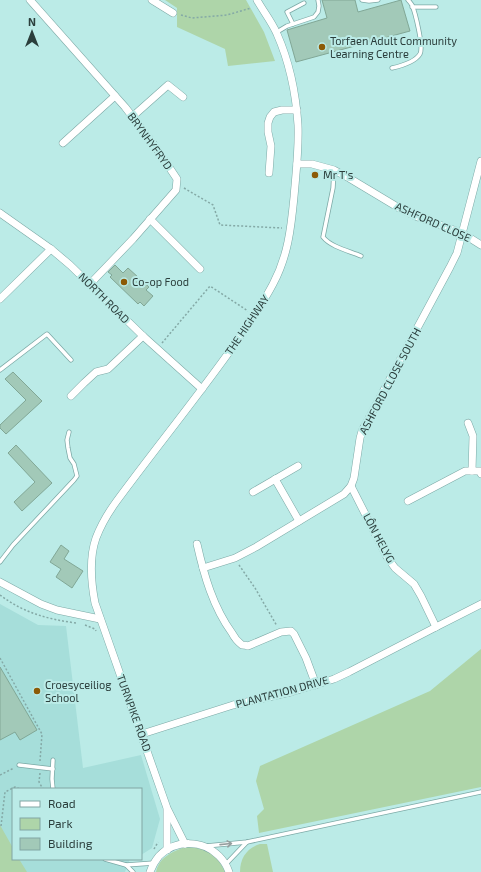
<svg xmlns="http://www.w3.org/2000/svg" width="481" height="872" font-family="'Exo 2',sans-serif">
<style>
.built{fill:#a6deda}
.green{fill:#aed5a9}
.building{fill:#a2c9b8;stroke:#81a796}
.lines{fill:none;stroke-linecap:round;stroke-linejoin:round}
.service-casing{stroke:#7ca9a6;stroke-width:5}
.minor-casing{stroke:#7ca9a6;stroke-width:8}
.path{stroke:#84a9a6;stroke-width:1.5;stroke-dasharray:2 2;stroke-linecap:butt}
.service{stroke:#fff;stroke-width:3.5}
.minor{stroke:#fff;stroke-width:7}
.oneway{stroke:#959e9e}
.poi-dot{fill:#8c5a06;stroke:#bbebe7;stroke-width:1.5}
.labels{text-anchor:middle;stroke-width:4;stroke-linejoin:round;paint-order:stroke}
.poi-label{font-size:11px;fill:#2b3e3c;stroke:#bbebe7;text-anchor:start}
.street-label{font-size:11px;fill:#2b3e3c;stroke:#bbebe7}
</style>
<rect width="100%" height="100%" fill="#bbebe7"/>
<polygon class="built" points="0,604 38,625 66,626 83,768 141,755 160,819 152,848 141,855 141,789 13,789 13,859 130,859 125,872 0,872"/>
<g class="green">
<polygon points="165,0 246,0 264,32 275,61 228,66 225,49 177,27 177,8"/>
<polygon points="481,649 481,787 259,833 257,816 264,809 256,781 260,766 430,691"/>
<polygon points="0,825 13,848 13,859 19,859 27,872 0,872"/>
<path d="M 260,844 L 267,844 L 273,872 L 240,872 C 240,858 247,848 260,844 Z"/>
<path d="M 186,847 C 207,848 216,853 225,872 L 156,872 C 159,857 173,851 186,847 Z"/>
</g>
<g class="building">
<polygon points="322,0 355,0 358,12 401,0 410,31 296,62 287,30 327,18"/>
<polygon points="115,265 123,273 128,268 149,287 146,290 153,296 144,306 140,302 138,304 110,277 112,275 108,272"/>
<polygon points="13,372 42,401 6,434 0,428 0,425 26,400 5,379"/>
<polygon points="16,445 52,483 22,511 14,502 35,482 8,453"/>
<polygon points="61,545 69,551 64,559 83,571 72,588 56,577 61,569 50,562"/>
<polygon points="0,667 37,730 20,740 15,732 0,740"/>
</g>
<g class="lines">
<defs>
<g id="service">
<polyline points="362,0 369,1 378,0"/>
<polyline points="412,7 436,7"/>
<polyline points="293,24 287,12 304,3"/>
<polyline points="277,32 287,26 314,17 318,12 319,6 318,0"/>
<path d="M 392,68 C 401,66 415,62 420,54 C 424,47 415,12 412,5 C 410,2 410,2 408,0"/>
<path d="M 334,170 L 333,188 L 323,237 C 331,247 349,251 361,256"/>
<polyline points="0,370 47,334 71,360"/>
<polyline points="0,562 13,545 74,480 77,476 74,464 70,458 68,448 67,440 69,432"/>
<polyline points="19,765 53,769"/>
<polyline points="53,789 52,779 53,760"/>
<polyline points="206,846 247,842 481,792"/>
<polyline points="105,859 126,865 154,863"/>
<polyline points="226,864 247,842"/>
<polyline points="126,865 133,872"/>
</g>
<g id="minor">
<polyline points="30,0 125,107 155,146 177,179 176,190 133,239 90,284"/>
<polyline points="152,0 173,13"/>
<polyline points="132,117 168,85 183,97"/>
<polyline points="63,143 115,96"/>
<polyline points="297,164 312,164 334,170 349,178 399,208 415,216 462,233 481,245"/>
<polyline points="269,173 271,146 268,132 268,123 270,117 274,112 282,110 297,110"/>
<polyline points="0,213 51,249 70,265 143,336 202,389"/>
<polyline points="150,219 200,269"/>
<polyline points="0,299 51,249"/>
<polyline points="71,396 84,383 96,372 108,369 143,336"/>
<polyline points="468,423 473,436 472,471"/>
<polyline points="275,479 299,521"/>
<polyline points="351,486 387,557 395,568 414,584 421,596 436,627"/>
<polyline points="253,492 298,466"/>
<polyline points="408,501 465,471 480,471 481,474"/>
<path d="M 197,544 C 204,575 213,607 232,633 C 234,637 238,642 242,645 C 243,645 246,645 248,646 L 281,632 L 291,631 L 294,634 L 306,658 L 316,685"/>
<polyline points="203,568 235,558 256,547 344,494 351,486 354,478 360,438 362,431 450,267 457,253 481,161"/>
<polyline points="0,582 41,604 57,610 100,619"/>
<polyline points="142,734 233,705 291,692 334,679 349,672 436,627 481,604"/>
<path d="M 185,844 L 167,808 L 95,603 C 91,582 89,558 96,538 C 101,525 108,513 116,502 C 152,453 191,405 227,355 C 243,332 260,309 273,284 C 288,256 291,228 294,197 C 296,173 299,149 298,125 C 296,95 289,61 277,34 C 272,22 263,11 257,0"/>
<polyline points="167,850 167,810"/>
<path d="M 150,872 C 152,866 155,861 159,856 C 176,839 203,840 219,856 C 224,861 227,866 229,872"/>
</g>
</defs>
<use href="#service" class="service-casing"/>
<use href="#minor" class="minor-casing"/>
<g class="path">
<polyline points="181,15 192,18 227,15 251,8"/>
<polyline points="184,188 213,205 220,225 282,228"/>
<polyline points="162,343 210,286 248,311"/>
<polyline points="239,565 255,588 277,626"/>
<path d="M 0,595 C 24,613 47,619 76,623"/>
<polyline points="85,625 95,629 96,631"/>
<polyline points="0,658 42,734 40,761"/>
<polyline points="40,773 39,782 43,789"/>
<polyline points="0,775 14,768"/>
<polyline points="1,826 5,792 15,787 20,789"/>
<polyline points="154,849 158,842"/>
</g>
<use href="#service" class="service"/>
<use href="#minor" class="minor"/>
</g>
<defs><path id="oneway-shaft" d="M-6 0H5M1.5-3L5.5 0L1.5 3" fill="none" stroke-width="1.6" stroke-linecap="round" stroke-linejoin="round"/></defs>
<use class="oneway" href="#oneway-shaft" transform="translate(226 844) rotate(-6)"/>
<g class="poi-dot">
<circle cx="322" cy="47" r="4"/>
<circle cx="315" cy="175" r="4"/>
<circle cx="124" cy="282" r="4"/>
<circle cx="37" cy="691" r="4"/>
</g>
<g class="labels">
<g class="poi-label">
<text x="330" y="45">Torfaen Adult Community<tspan x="330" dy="13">Learning Centre</tspan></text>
<text x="323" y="179">Mr T's</text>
<text x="132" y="286">Co-op Food</text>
<text x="45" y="689">Croesyceiliog<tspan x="45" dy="13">School</tspan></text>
</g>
<g class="street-label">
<text transform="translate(150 141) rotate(54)" y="4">BRYNHYFRYD</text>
<text transform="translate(433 222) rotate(24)" y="4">ASHFORD CLOSE</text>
<text transform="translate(104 298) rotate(45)" y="4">NORTH ROAD</text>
<text transform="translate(247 325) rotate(-56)" y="4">THE HIGHWAY</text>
<text transform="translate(390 381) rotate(-62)" y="4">ASHFORD CLOSE SOUTH</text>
<text transform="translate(379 538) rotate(62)" y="4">LÔN HELYG</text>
<text transform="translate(282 692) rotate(-15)" y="4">PLANTATION DRIVE</text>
<text transform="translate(134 713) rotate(70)" y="4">TURNPIKE ROAD</text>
</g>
</g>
<rect x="12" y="788" width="130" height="72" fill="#bbebe7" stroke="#81a6a3"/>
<rect x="20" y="801" width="20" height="6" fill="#ffffff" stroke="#81a6a3"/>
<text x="48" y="808" font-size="12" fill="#2b3e3c">Road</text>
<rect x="20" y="818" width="20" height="12" fill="#aed5a9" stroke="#81a6a3"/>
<text x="48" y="828" font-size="12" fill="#2b3e3c">Park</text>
<rect x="20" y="838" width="20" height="12" fill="#a2c9b8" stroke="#81a6a3"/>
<text x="48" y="848" font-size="12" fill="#2b3e3c">Building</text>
<g transform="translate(32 32)" stroke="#bbebe7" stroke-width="3" paint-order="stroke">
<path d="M0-3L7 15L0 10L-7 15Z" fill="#2b3e3c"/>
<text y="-6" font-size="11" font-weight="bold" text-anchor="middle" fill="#2b3e3c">N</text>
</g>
</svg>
